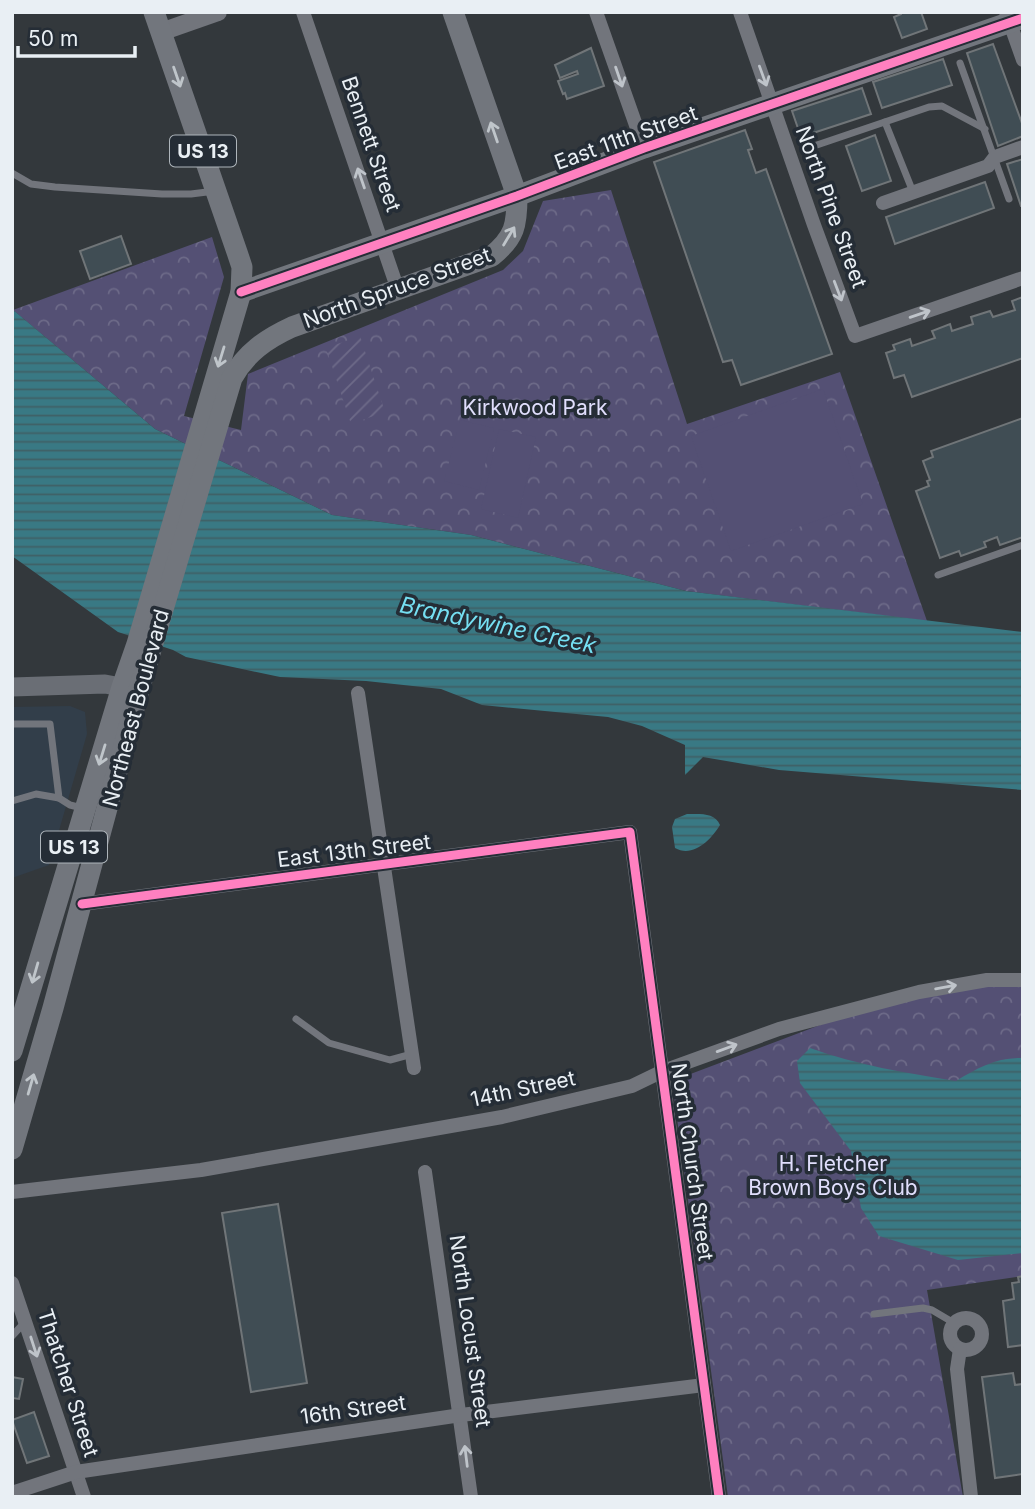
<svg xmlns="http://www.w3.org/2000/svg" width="1035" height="1509" font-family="Inter,sans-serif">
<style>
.built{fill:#323e4a}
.park{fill:url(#park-crowns)}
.garden{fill:url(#garden-furrows)}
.pitch{fill:#545074}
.water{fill:url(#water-rules)}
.building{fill:#404d54;stroke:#707578;stroke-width:2}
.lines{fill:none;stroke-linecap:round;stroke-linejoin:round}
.service{stroke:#72757c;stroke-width:7}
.minor{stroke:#72757c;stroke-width:14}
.tertiary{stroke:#72757c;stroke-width:18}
.secondary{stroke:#6a6e75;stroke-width:19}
.primary{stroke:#72767d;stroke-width:21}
.cycleway-casing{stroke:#252d36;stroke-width:13}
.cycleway{stroke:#ff80c0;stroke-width:9}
.oneway{stroke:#bfc4ca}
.oneway2{stroke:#bfc5ca}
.labels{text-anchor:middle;stroke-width:7;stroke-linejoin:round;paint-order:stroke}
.shield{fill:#252d36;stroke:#aeb5bb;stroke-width:2}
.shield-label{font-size:19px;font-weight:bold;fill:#e9eff4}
.street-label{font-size:21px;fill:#e9eff4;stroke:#252d36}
.park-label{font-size:21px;fill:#e0defc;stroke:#252d36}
.water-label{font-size:23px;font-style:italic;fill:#75dff2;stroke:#252d36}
</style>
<defs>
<pattern id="park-crowns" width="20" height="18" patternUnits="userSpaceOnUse" patternTransform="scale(1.75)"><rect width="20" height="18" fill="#545074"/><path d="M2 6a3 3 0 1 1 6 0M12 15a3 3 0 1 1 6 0" fill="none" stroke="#6d6a88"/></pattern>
<pattern id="garden-furrows" width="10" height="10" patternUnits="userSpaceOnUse" patternTransform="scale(1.75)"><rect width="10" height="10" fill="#545074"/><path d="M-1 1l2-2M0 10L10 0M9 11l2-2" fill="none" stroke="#6d6a88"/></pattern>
<pattern id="water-rules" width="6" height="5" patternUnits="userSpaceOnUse" patternTransform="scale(1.75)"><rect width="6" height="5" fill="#397984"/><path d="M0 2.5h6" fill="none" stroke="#406066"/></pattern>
</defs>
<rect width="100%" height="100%" fill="#33383c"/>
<polygon class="built" points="70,706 85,712 87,734 49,865 12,878 12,707"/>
<g class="park">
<polygon points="611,190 687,424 840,372 927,621 686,591 471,535 332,515 155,429 13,310 212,237 224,277 184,416 241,430 248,374 503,270 523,251 543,201"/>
<polygon points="981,981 1023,984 1023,1276 927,1290 963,1497 728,1497 672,1081 828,1022"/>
</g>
<polygon class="garden" points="360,336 385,412 351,424 326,348"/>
<g class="pitch">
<polygon points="823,389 863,504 731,551 691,436"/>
<polygon points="460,420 494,428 479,490 444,481"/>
<polygon points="499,429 536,437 518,518 481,509"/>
</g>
<g class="water">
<polygon points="12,309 155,429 332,515 471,535 686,591 1023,632 1023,790 779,770 703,757 685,775 685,745 642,726 608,717 482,705 441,689 366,681 280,677 186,657 173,650 118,632 12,556"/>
<path d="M 687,814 C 699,814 715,812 720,825 C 711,840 693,858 675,848 L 672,827 L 675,819 Z"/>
<path d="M 810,1048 C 857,1065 906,1073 956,1081 C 977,1068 997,1057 1023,1058 L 1023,1253 L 958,1260 L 879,1236 L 861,1208 L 851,1151 L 800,1083 L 797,1061 Z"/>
</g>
<g class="building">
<polygon points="901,12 921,12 927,29 902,38 894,17 901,14"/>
<polygon points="993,44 1023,126 1023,136 998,146 967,53"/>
<polygon points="591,48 604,86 567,99 565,93 563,94 558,81 578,74 577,71 560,78 555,65"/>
<polygon points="943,59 952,85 882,108 873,82"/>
<polygon points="862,88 871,114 801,137 792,111"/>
<polygon points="745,130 752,149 748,150 756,173 766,169 832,354 741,385 732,360 723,362 654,162"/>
<polygon points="875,135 891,181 862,191 846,146"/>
<polygon points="1023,159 1023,206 1021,206 1007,164"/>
<polygon points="985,182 994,208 895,244 886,217"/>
<polygon points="121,236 131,264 90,279 80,251"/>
<polygon points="1023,297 1023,358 912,397 904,375 894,378 886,353 895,350 893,345 910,339 912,346 935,338 932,331 950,324 952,331 973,324 971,317 990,311 993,317 1015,310 1012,301"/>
<polygon points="1023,418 1023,537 1000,545 997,537 984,542 986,547 961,556 959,551 940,558 916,491 929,486 927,481 930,480 923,461 933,457 931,451"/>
<polygon points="278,1204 307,1383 251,1392 222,1213"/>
<polygon points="1023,1276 1023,1345 1008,1347 1003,1301 1014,1299 1012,1283 1019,1282 1018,1277"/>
<polygon points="1013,1373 1015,1385 1023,1384 1023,1474 995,1478 982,1377"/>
<polygon points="12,1377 23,1379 19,1399 12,1398"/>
<polygon points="34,1412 49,1456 27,1463 12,1420"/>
</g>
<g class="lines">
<g class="service">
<polyline points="960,63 1009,199"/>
<polyline points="885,122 913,192"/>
<polyline points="811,147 929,107 942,106 985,129"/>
<polyline points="12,173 31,184 55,187 162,194 191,194 215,191"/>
<polyline points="938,575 1023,545"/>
<polyline points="12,724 50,724 59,798 70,805 82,808"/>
<polyline points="12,801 36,794 59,798"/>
<polyline points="296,1019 329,1043 390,1060 412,1054"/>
<polyline points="874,1314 923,1308 932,1310 954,1323"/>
<polyline points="12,1336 25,1322"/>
</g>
<g class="minor">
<polyline points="303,12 398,290"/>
<polyline points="596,12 644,148"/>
<polyline points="740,12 814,225 855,336 1023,278"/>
<polyline points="1006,12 1023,60"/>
<polyline points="883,203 988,166 995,157 1023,147"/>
<polyline points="358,693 414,1068"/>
<polyline points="82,904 630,832 719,1497"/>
<polyline points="425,1172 471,1497"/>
<polyline points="12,1192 201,1170 502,1117 632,1086 663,1071 779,1029 919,992 987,980 1023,980"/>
<polyline points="12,1283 84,1497"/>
<circle cx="966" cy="1334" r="16"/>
<polyline points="960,1349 957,1369 971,1497"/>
<polyline points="12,1493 76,1472 461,1415 704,1385"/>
</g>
<polyline class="tertiary" points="161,32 218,12"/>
<polyline class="secondary" points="12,687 105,684 137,690"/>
<g class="primary">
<polyline points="241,292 517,196 644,148 1023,18"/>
<polyline points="12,1051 122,687 137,644 241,292 242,267 237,252 154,12"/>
<path d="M 12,1149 L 53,1008 L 139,690 L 232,378 C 246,353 266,339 292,327 L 492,256 C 515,237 517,225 517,196 L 453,12"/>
</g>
<defs>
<g id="cycleway">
<polyline points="241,292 517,196 644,148 1023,18"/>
<polyline points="82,904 630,832 719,1497"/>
</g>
</defs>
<use href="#cycleway" class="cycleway-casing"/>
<use href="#cycleway" class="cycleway"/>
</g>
<defs><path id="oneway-shaft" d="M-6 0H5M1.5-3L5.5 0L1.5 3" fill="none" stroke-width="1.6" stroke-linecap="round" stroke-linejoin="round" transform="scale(1.75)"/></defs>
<g class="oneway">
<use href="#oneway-shaft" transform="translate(763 76) rotate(70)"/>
<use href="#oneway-shaft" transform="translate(619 77) rotate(71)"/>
<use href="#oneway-shaft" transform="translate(361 178) rotate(-109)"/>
<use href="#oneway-shaft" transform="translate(838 291) rotate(69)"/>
<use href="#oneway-shaft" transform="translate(920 314) rotate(-19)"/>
<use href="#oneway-shaft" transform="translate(946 987) rotate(-10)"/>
<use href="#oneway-shaft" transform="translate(727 1048) rotate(-20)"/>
<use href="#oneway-shaft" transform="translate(34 1347) rotate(72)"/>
<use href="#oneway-shaft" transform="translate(466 1456) rotate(-97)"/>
</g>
<g class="oneway2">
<use href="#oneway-shaft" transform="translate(177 77) rotate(71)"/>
<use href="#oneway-shaft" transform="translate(494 132) rotate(-109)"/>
<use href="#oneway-shaft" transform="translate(509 236) rotate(-59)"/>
<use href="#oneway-shaft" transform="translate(221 357) rotate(107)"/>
<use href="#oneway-shaft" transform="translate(102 755) rotate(107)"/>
<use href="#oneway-shaft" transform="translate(35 973) rotate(106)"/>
<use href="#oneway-shaft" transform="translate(31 1084) rotate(-74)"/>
</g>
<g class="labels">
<g class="shield">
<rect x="170" y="135.5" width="66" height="31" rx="5"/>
<rect x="41" y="831.5" width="66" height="31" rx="5"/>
</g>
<g class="shield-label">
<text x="203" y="158">US 13</text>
<text x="74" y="854">US 13</text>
</g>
<g class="street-label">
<text transform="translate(626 138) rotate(-20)" y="7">East 11th Street</text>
<text transform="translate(371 144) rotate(71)" y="7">Bennett Street</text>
<text transform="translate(831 207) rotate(70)" y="7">North Pine Street</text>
<text transform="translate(397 288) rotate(-20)" y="7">North Spruce Street</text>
<text transform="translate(136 708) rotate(-75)" y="7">Northeast Boulevard</text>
<text transform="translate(354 851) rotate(-7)" y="7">East 13th Street</text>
<text transform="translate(523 1089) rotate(-12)" y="7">14th Street</text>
<text transform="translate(692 1162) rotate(82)" y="7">North Church Street</text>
<text transform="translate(470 1331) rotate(82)" y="7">North Locust Street</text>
<text transform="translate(68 1383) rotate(72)" y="7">Thatcher Street</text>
<text transform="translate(353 1410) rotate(-8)" y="7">16th Street</text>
</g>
<g class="park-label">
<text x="535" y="415">Kirkwood Park</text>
<text x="833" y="1171">H. Fletcher<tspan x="833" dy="24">Brown Boys Club</tspan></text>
</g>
<g class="water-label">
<text transform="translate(498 625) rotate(12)" y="8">Brandywine Creek</text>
</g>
</g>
<rect width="1035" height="1509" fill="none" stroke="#e9eff4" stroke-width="28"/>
<path d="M18 46v10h117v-10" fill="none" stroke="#e9eff4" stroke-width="3.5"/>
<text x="28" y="46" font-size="21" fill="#e9eff4" stroke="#252d36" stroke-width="5" paint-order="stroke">50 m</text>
</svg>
